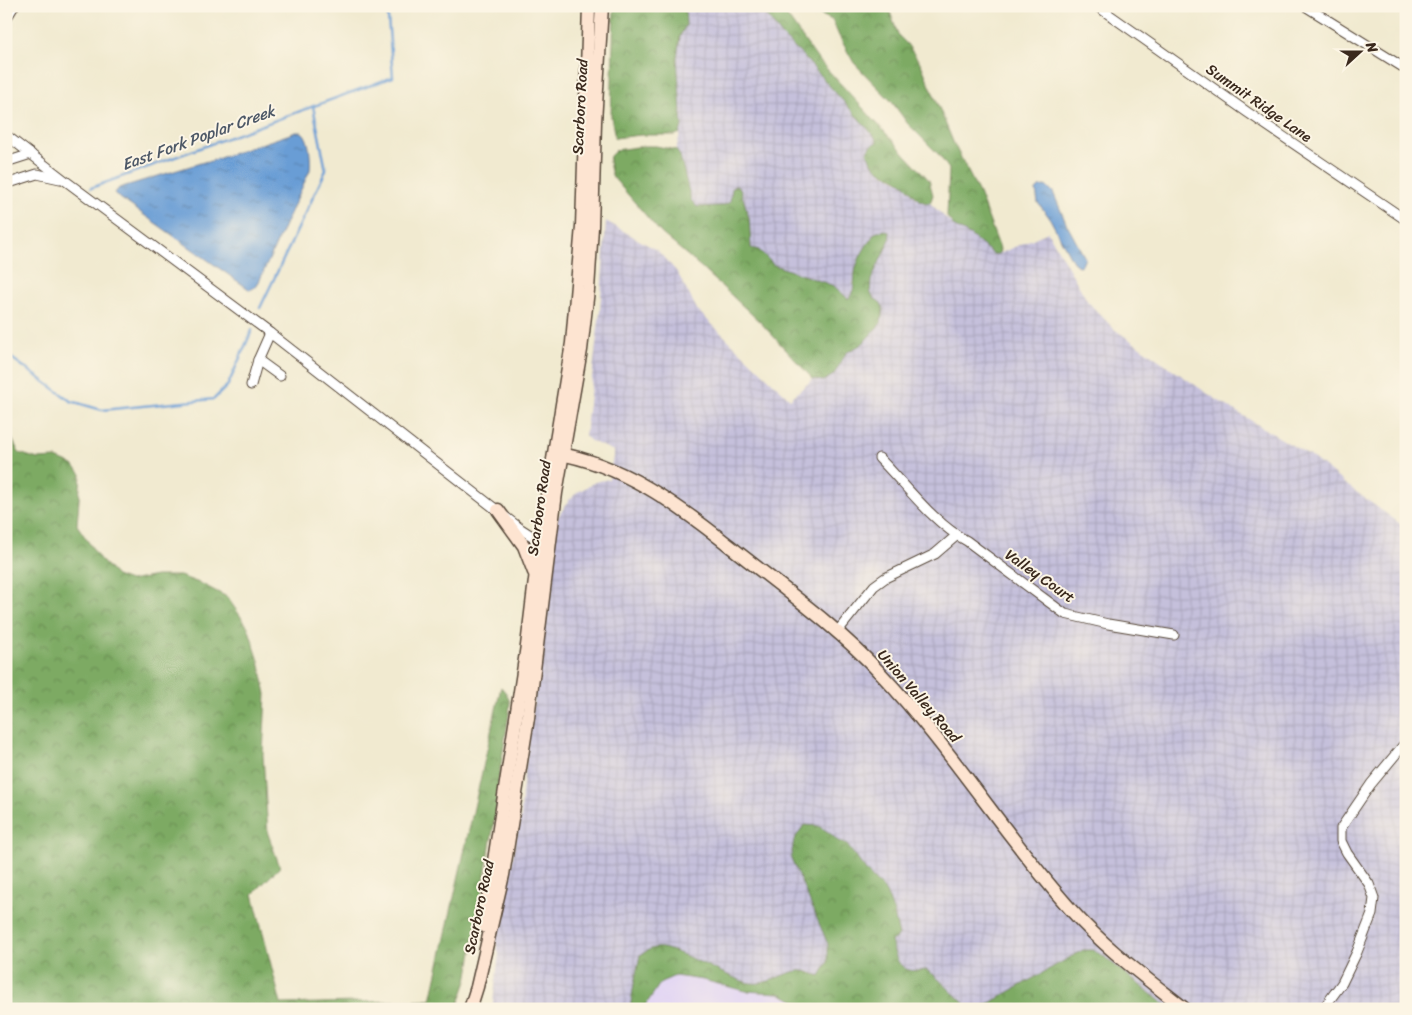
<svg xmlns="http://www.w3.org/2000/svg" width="1412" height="1015" font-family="Sriracha,sans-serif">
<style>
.built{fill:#e1d4f4}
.industrial{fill:url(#industrial-grid)}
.forest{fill:url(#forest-crowns);stroke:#5c6a40}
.water{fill:url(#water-ripples);stroke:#52647a}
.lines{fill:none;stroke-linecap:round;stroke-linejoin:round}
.stream{stroke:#699dd5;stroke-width:2.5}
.street-casing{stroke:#564739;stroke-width:11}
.secondary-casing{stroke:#564739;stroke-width:15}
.street{stroke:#fff;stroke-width:9}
.secondary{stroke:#fde4d1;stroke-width:12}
.labels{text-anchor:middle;stroke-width:4;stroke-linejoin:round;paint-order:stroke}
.street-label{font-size:15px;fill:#3b2a1e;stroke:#fcf5e5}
.water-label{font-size:16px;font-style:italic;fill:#4d5867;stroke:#fcf5e5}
</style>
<defs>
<pattern id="industrial-grid" width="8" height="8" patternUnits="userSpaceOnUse" patternTransform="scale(1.25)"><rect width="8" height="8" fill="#c5c0db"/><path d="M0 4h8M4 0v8" fill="none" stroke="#aaa5bc"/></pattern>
<pattern id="forest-crowns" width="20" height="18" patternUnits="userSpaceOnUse" patternTransform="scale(1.25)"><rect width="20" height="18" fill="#7daa63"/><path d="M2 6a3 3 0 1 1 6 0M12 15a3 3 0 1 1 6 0" fill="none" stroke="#688b51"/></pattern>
<pattern id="water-ripples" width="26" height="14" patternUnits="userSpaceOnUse" patternTransform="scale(1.25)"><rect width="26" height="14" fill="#699dd5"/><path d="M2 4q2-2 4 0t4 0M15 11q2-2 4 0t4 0" fill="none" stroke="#5880ac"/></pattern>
</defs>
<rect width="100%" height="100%" fill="#fcf5e5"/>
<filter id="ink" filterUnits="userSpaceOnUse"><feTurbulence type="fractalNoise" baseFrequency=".02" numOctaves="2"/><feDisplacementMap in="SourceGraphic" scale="10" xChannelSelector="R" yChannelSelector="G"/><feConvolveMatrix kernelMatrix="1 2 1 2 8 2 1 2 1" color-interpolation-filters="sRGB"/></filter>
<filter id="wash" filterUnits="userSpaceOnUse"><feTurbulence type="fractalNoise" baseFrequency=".0096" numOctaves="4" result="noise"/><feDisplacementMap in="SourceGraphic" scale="20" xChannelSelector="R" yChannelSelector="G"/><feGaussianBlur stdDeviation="1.12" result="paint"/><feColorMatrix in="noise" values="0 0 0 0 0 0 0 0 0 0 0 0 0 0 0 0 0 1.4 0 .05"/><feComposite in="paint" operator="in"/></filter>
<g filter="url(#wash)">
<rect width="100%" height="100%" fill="#f1ead0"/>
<polygon class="built" points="675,976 703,980 745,991 779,993 804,1005 809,1009 643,1009 661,982"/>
<polygon class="industrial" points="685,6 760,6 782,36 804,57 875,137 882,173 904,184 916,198 924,203 930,203 955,227 970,235 993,254 999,254 1048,232 1088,302 1114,329 1214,398 1313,458 1344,483 1406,528 1406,1009 1170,1009 1103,956 1093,950 1083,950 979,1009 970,1009 934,975 926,970 912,972 904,968 895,958 891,941 899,936 894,913 886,892 867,872 847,845 838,841 830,833 818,826 804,825 794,840 800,875 828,944 828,962 820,976 808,971 759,984 751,983 736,979 664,948 630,1009 492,1009 499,954 494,936 510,873 519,821 521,818 522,793 556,520 569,500 578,492 595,482 609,479 614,451 591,441 585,436 600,312 606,221 658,251 677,272 698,311 790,399 813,379 823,381 836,371 874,298 870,292 871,280 890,239 885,230 875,233 855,270 852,295 848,300 842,293 774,265 751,248 749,218 740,188 730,197 730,202 722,206 697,207 691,200 680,156 676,150 682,126 677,58 680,36 686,25"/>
<g class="forest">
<polygon points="614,6 685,6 686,25 680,36 677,58 682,126 680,133 675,135 641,135 615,138 611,116"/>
<path d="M 760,6 L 780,6 L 816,57 L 929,180 L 933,195 L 930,203 C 917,203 914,193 905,185 C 890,172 875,176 867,152 L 872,145 L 877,142 L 875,137 L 804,57 L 782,36 Z"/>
<polygon points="808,6 888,6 898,35 907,44 921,64 954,144 979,193 1000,249 999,254 993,254 970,235 955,227 947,217 949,169 939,155 908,124 892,102 854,63 839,36 832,20 811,10"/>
<path d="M 644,146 L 656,146 L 676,150 L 680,156 L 691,200 L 697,207 L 722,206 L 730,202 L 732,189 L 734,186 L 737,186 L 740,188 L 749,218 L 751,248 L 759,250 L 774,265 L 834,286 L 848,299 C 855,293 854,282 855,273 C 857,258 867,245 875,233 L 885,230 L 889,232 L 890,239 L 871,280 L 870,292 L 874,298 L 881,303 L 883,309 L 881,323 L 862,344 L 846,353 L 836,371 L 832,376 L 823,381 L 813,379 L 761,323 L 701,267 L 661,233 L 612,176 L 609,162 L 610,156 L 616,150 Z"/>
<polygon points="6,426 19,453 38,459 56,458 73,465 81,474 77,525 99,558 116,576 130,581 156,576 180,576 202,584 227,597 248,627 259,661 266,694 263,755 268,834 280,867 253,894 281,1004 431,1000 501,687 506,693 510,702 509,714 499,777 496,811 467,981 457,1009 6,1009"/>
<path d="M 804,825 L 818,826 L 830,833 L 838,841 L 847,845 L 867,872 L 886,892 L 894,913 L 899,936 L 891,941 C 897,964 901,974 926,970 L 934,975 L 970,1009 L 809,1009 L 804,1005 L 779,993 L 745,991 L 703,980 L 675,976 L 661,982 L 643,1009 L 630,1009 L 634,984 L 640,955 C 644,953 649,949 654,948 C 670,943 728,979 750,983 C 767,986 782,973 798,971 C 806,970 812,974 820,976 L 828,962 L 828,944 L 791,858 L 794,840 Z"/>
<polygon points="1083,950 1093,950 1103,956 1170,1009 979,1009"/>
</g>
<g class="water">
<path d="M 296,132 L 302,132 C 310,138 311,160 310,170 L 257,286 L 250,290 L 120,198 L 115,193 L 119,188 L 207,161 L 208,162 Z"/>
<polygon points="1044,186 1048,187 1053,192 1066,223 1085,258 1082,265 1078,266 1073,262 1049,217 1038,203 1036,190 1039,187"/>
</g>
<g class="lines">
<g class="stream">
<polyline points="91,188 393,77 387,6"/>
<polyline points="260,308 326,170 313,106"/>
<polyline points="6,354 71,401 102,410 214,399 228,385 252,330"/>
</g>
</g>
</g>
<g filter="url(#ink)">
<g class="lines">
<defs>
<g id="street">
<polyline points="1097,6 1247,112 1406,220"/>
<polyline points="1305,6 1406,69"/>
<polyline points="6,19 14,6"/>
<polyline points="6,135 63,179 270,333 521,529 535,538 545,541"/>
<polyline points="6,162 31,154"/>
<polyline points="6,184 37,174 60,179"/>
<polyline points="258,360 280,376"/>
<polyline points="251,385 258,360 270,333"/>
<path d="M 879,458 C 905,484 935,525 967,541 L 1065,614 L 1108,624 L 1174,635"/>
<polyline points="837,632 874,586 885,578 935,554 956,536"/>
<polyline points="1323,1009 1342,983 1357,952 1372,914 1374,898 1369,884 1347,853 1341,841 1341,828 1371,784 1406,742"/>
</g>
<g id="secondary">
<path d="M 555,453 C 623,464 678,505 731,547 C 780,586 839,628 881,674 C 951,748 1004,835 1072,911 C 1105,948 1146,978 1185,1009"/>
<polyline points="498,510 524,546 534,572"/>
<polyline points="484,926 527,646 540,539 572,343 582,226 589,6"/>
<polyline points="470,1009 477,987 503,875 528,718 556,493 581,350 588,290 592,227 595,122 602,6"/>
</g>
</defs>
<use href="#street" class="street-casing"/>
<use href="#secondary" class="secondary-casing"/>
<use href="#street" class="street"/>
<use href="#secondary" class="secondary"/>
</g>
</g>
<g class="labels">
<g class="street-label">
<text transform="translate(1259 103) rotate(35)" y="5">Summit Ridge Lane</text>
<text transform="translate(580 107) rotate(-87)" y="5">Scarboro Road</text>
<text transform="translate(539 508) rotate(-82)" y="5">Scarboro Road</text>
<text transform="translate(1040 576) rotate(35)" y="5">Valley Court</text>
<text transform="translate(919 696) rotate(49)" y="5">Union Valley Road</text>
<text transform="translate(479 907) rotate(-78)" y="5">Scarboro Road</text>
</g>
<g class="water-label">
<text transform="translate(198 137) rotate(-20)" y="6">East Fork Poplar Creek</text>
</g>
</g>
<rect width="1412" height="1015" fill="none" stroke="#fcf5e5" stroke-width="25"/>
<g transform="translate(1360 52) rotate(69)" stroke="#fcf5e5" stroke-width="4" paint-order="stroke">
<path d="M0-4L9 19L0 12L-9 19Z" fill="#3b2a1e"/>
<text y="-8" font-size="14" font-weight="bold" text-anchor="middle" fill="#3b2a1e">N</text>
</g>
</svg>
